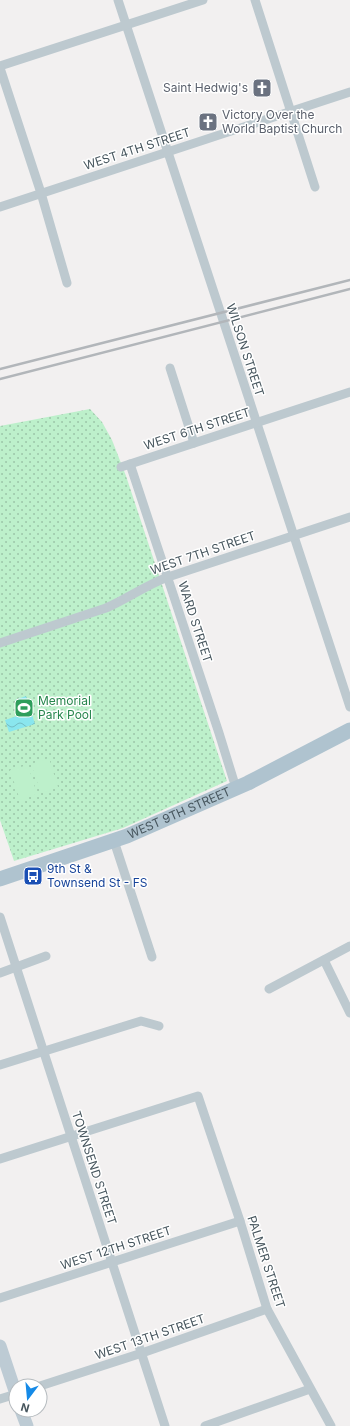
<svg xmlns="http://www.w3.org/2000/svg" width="350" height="1426" font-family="Inter,sans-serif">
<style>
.green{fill:url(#green-dots)}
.pitch{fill:#bdf0cb}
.water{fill:url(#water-waves)}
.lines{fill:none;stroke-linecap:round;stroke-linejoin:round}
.street{stroke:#bdc9cf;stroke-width:9}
.secondary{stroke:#bdcbd4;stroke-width:13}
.primary{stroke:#afc3cf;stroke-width:15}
.rail{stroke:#b2b6ba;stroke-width:2.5}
.labels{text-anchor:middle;stroke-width:3;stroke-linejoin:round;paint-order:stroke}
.worship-label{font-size:12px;fill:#5b616d;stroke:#fff;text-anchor:end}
.street-label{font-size:12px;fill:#47565e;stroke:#fff}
.leisure-label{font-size:12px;fill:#27864d;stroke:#fff;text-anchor:start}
.transit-label{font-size:12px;fill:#164399;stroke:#fff;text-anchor:start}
</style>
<defs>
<pattern id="green-dots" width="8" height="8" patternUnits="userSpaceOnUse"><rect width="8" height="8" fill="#bdf0cb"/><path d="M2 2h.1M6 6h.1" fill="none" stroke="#9bc5a8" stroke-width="1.8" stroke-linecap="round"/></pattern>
<pattern id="water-waves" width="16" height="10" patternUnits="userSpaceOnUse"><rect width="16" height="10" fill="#8ae6ee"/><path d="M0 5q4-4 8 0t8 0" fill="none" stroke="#73bdc4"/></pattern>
</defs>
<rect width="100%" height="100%" fill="#f2f0f0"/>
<polygon class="green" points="90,409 102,422 112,440 126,476 227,781 123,828 14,861 0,820 0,426"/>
<g class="pitch">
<polygon points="49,758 58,787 41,793 31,764"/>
<polygon points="28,765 37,794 20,800 10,770"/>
</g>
<polygon class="water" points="26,696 35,724 9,732 5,720 20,715 15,700"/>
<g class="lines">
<g class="street">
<polyline points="118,0 350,707"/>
<polyline points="255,0 315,187"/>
<polyline points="0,66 203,0"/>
<polyline points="0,68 41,193 67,283"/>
<polyline points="0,207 350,92"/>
<polyline points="170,368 194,443"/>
<polyline points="130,464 219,733 236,788"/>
<polyline points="121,467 350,392"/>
<path d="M 0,643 L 106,608 C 127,599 146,585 168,577 L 350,517"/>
<polyline points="114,841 152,957"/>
<polyline points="0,917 165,1426"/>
<polyline points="324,960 350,1013"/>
<polyline points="0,973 46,956"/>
<polyline points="269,989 350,946"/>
<polyline points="0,1065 141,1021 159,1026"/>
<polyline points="0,1159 198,1096 240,1221 267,1309 331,1426"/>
<polyline points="0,1298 240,1221"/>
<polyline points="40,1386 142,1353 267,1309"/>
<polyline points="0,1399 16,1394"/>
<polyline points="205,1426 310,1389"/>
</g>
<g class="secondary">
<polyline points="0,1346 16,1394"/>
<polyline points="21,1410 27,1426"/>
</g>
<path class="primary" id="s1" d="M 0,879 L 127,836 L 248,783 L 350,730"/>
<g class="rail">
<polyline points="0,369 350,280"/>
<polyline points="0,379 350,289"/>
</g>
</g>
<defs>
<symbol id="church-square" viewBox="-11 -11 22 22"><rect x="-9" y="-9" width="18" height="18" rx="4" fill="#6b7280" stroke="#fff"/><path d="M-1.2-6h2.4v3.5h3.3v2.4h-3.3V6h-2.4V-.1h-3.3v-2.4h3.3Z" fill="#fff"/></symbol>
<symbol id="stadium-square" viewBox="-11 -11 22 22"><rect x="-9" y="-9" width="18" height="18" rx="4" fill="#2e9e5b" stroke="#fff"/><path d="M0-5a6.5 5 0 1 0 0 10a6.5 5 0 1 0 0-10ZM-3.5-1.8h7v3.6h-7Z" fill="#fff"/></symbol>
<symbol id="bus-square" viewBox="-11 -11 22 22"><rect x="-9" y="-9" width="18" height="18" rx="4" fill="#1a4fb4" stroke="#fff"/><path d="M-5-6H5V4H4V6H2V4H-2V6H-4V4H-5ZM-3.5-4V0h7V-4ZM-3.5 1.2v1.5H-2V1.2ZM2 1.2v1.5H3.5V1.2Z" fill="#fff"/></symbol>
</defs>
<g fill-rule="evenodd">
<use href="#church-square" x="251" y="77" width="22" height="22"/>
<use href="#church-square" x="197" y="111" width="22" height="22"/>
<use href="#stadium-square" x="13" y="697" width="22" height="22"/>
<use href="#bus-square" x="22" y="865" width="22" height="22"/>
</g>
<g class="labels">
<g class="worship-label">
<text x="248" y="92">Saint Hedwig's</text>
<text x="222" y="119" text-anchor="start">Victory Over the<tspan x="222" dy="14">World Baptist Church</tspan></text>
</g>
<g class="street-label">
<text transform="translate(137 149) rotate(-18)" y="4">WEST 4TH STREET</text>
<text transform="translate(245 350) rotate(72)" y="4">WILSON STREET</text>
<text transform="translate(197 429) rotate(-18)" y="4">WEST 6TH STREET</text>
<text transform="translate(203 553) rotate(-19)" y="4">WEST 7TH STREET</text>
<text transform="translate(195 622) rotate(72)" y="4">WARD STREET</text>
<text dy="4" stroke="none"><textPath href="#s1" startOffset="191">WEST 9TH STREET</textPath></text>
<text transform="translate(94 1168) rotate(72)" y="4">TOWNSEND STREET</text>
<text transform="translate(116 1248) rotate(-18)" y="4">WEST 12TH STREET</text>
<text transform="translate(266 1262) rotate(72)" y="4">PALMER STREET</text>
<text transform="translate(150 1337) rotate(-19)" y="4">WEST 13TH STREET</text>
</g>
<g class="leisure-label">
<text x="38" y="705">Memorial<tspan x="38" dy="14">Park Pool</tspan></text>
</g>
<g class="transit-label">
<text x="47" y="873">9th St &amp;<tspan x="47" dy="14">Townsend St - FS</tspan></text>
</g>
</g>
<g transform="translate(28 1398) rotate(196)"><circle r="19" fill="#ffffff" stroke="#b5bbbf"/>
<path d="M0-3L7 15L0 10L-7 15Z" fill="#158ae7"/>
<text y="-6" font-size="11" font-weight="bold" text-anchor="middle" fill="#47565e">N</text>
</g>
</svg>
